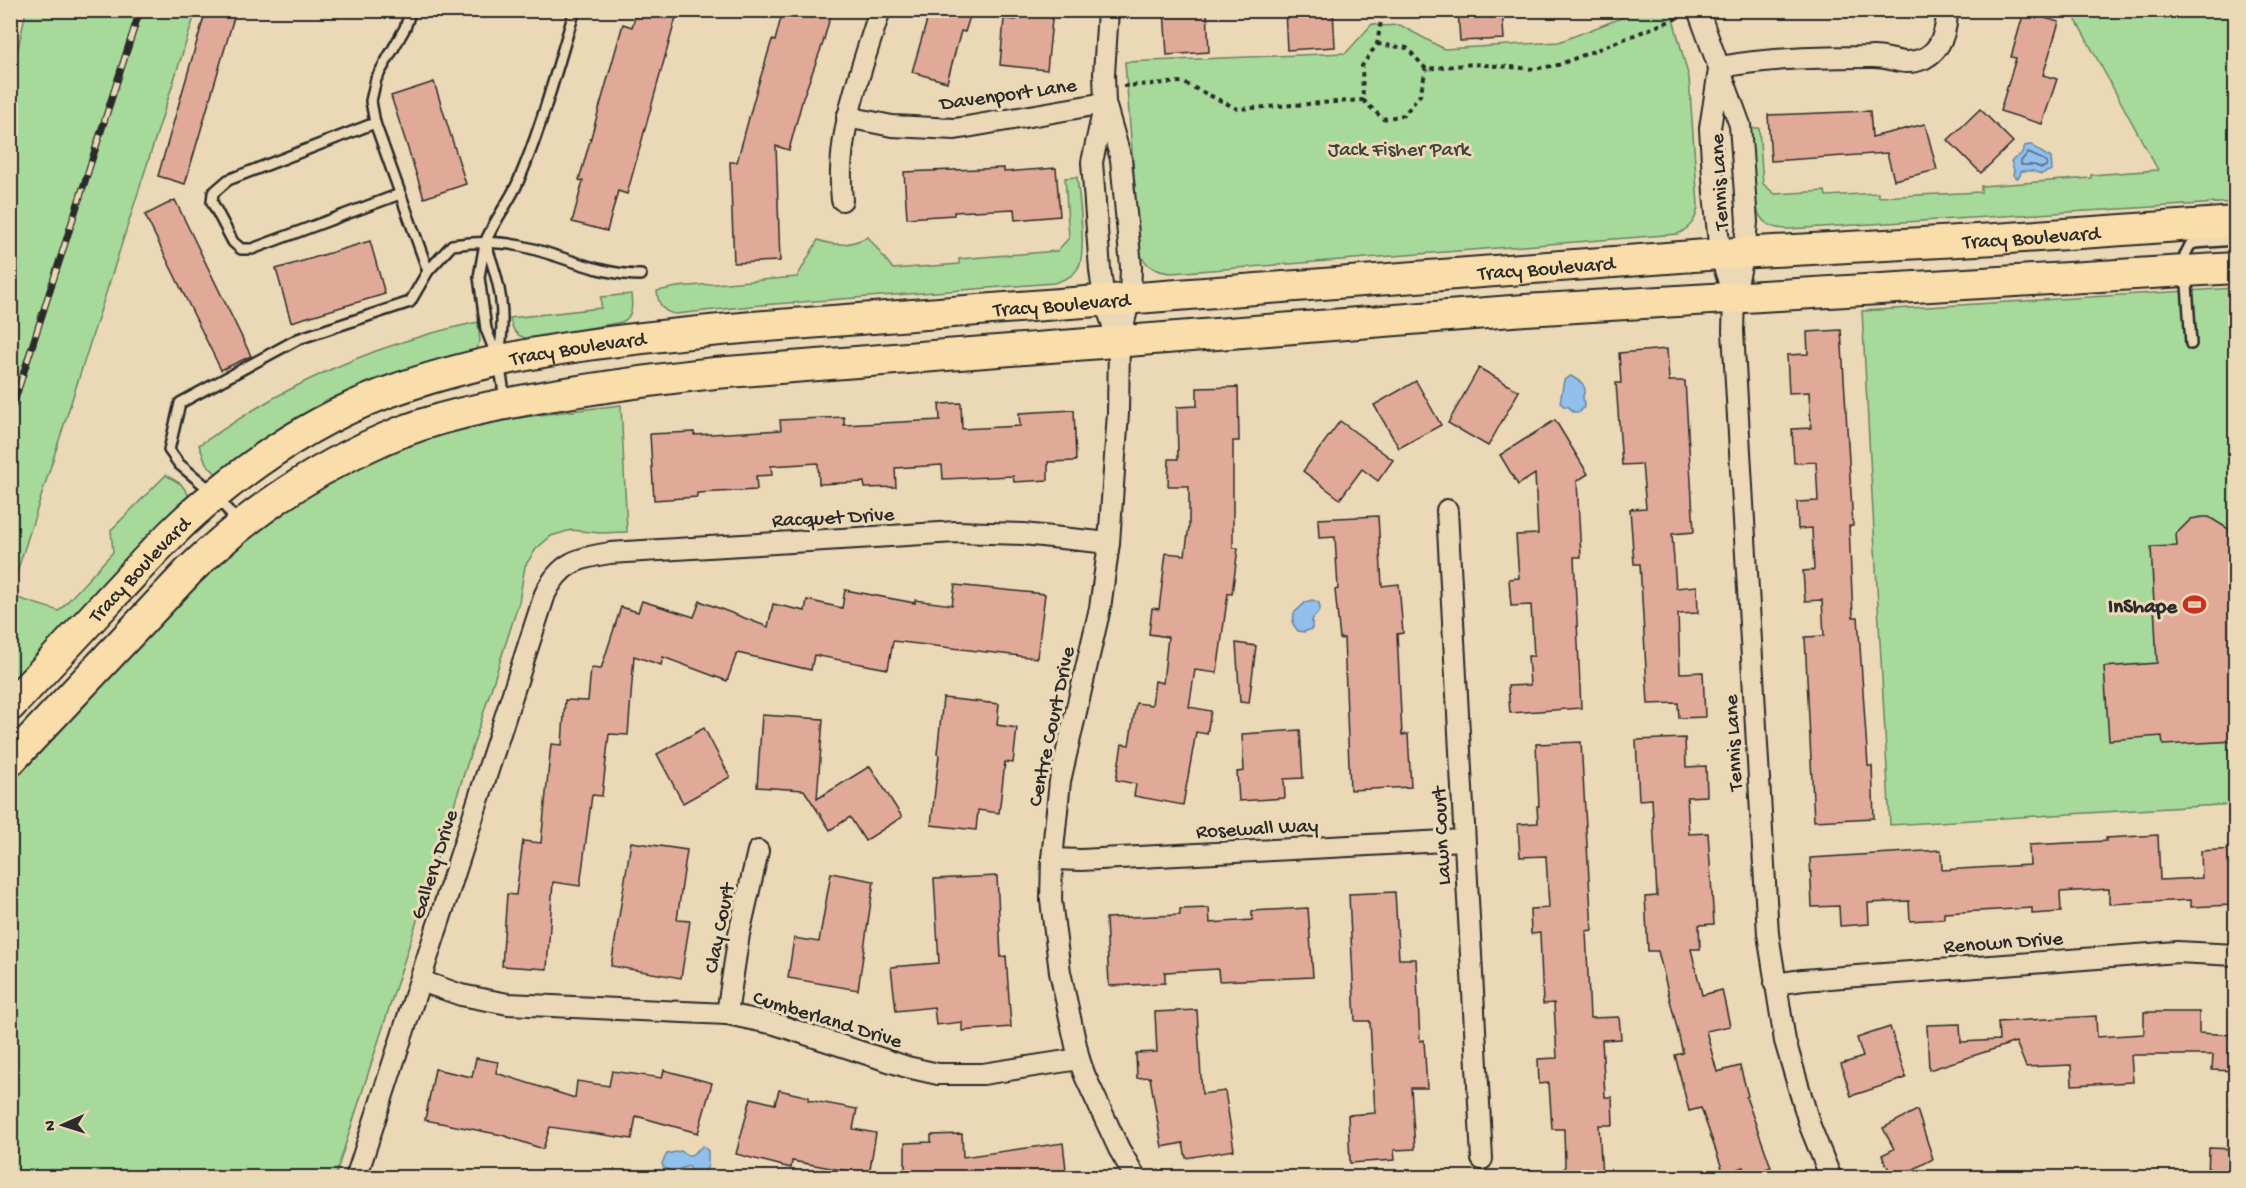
<svg xmlns="http://www.w3.org/2000/svg" width="2246" height="1188" font-family="'Gochi Hand',sans-serif">
<style>
.green{fill:#a7d99b;stroke:#698263;stroke-width:1.5}
.water{fill:#90c0eb;stroke:#68849e;stroke-width:1.5}
.lines{fill:none;stroke-linecap:round;stroke-linejoin:round}
.shore{stroke:#536778;stroke-width:1.5}
.building{fill:#e1aa98;stroke:#2b2b2b;stroke-width:1.5}
.service-casing{stroke:#2b2b2b;stroke-width:14}
.minor-casing{stroke:#2b2b2b;stroke-width:24}
.primary-casing{stroke:#2b2b2b;stroke-width:34}
.path{stroke:#2b2b2b;stroke-width:4;stroke-dasharray:4.5 4.5;stroke-linecap:butt}
.service{stroke:#ebd8b6;stroke-width:9}
.minor{stroke:#ebd8b6;stroke-width:20}
.primary{stroke:#f9deab;stroke-width:30}
.rail-casing{stroke:#2b2b2b;stroke-width:7}
.rail{stroke:#ebd8b6;stroke-width:4.5;stroke-dasharray:14;stroke-linecap:butt}
.labels{text-anchor:middle;stroke-width:6;stroke-linejoin:round;paint-order:stroke}
.street-label{font-size:21px;fill:#2b2b2b;stroke:#ebd8b6}
.park-label{font-size:21px;fill:#3e453c;stroke:#ebd8b6}
.poi-label{font-size:21px;font-weight:bold;fill:#2b2b2b;stroke:#ebd8b6;text-anchor:end}
</style>
<rect width="100%" height="100%" fill="#ebd8b6"/>
<filter id="ink" filterUnits="userSpaceOnUse"><feTurbulence type="fractalNoise" baseFrequency=".0167" numOctaves="2"/><feDisplacementMap in="SourceGraphic" scale="12" xChannelSelector="R" yChannelSelector="G"/><feConvolveMatrix kernelMatrix="1 2 1 2 8 2 1 2 1" color-interpolation-filters="sRGB"/></filter>
<g filter="url(#ink)">
<g class="green">
<polygon points="26,11 196,11 11,591 10,86"/>
<path d="M 1639,11 L 1671,11 L 1689,78 L 1698,205 C 1697,219 1691,227 1678,234 L 1172,273 C 1157,272 1147,267 1140,254 L 1125,62 L 1346,53 L 1372,24 L 1381,26 L 1400,25 L 1444,49 L 1559,42 Z"/>
<path d="M 2071,11 L 2235,11 L 2235,202 L 1788,229 C 1753,229 1754,201 1753,175 C 1752,159 1751,143 1750,128 L 1759,128 L 1763,184 L 1775,194 L 1825,191 L 1826,196 L 1878,193 L 1878,197 L 1981,192 L 1981,186 L 2091,178 L 2091,175 L 2158,170 Z"/>
<path d="M 1077,177 C 1079,196 1087,254 1078,268 C 1073,277 1063,280 1054,283 L 761,305 L 676,314 C 663,313 658,304 657,291 L 677,287 L 797,277 L 818,240 C 837,247 850,245 868,237 L 893,269 L 959,264 L 959,259 L 1057,251 L 1069,238 L 1065,178 Z"/>
<polygon points="2235,288 2235,804 1890,825 1862,311"/>
<path d="M 631,294 C 632,305 634,316 622,322 L 530,339 C 516,337 512,330 510,318 L 601,308 L 601,297 Z"/>
<path d="M 478,322 L 480,341 L 474,352 L 400,372 L 341,396 L 217,475 L 206,463 L 199,445 C 228,427 255,407 285,392 C 346,359 411,336 478,322 Z"/>
<path d="M 621,405 L 627,532 L 600,533 L 571,530 L 551,536 L 536,549 L 525,566 L 519,602 L 335,1177 L 11,1178 L 11,784 L 211,571 C 285,503 373,448 472,427 C 521,416 571,411 621,405 Z"/>
<polygon points="166,475 181,484 190,497 11,684 11,596 59,611 113,552 111,530"/>
</g>
<g class="water">
<polygon points="2029,145 2032,145 2039,151 2051,158 2052,170 2041,174 2033,171 2021,171 2020,176 2017,178 2013,175 2014,170 2011,161 2021,154 2025,146"/>
<polygon points="1571,376 1582,383 1585,389 1583,396 1584,407 1580,412 1573,412 1569,407 1564,406 1560,403 1564,380"/>
<path d="M 1312,600 L 1318,602 C 1324,612 1315,614 1312,620 L 1312,629 L 1304,632 L 1298,631 L 1293,624 L 1294,613 L 1306,602 Z"/>
<polygon points="703,1146 708,1151 708,1166 705,1172 697,1174 692,1172 689,1166 672,1172 663,1167 662,1163 667,1154 681,1151 687,1155 691,1155"/>
</g>
<g class="lines">
<polygon class="shore" points="2028,153 2044,160 2047,163 2046,166 2042,168 2034,165 2021,165 2021,161"/>
</g>
<g class="building">
<polygon points="206,10 234,17 185,184 158,176"/>
<polygon points="637,10 678,10 627,194 618,191 607,231 572,222 583,181 579,180 623,24 632,27"/>
<polygon points="783,10 832,10 823,43 803,98 789,150 776,146 780,261 734,263 730,162 737,162 756,92 772,40 775,41"/>
<polygon points="930,10 972,10 965,32 961,31 947,82 912,72"/>
<polygon points="1017,10 1053,10 1047,70 1000,65 1004,19 1016,20"/>
<polygon points="1164,10 1207,10 1209,52 1167,55"/>
<polygon points="1285,10 1333,10 1335,47 1287,50"/>
<polygon points="1458,10 1502,10 1504,39 1460,41"/>
<polygon points="2024,12 2059,22 2043,75 2057,79 2042,124 2000,111 2016,58 2011,57"/>
<polygon points="434,82 466,184 424,198 391,96"/>
<polygon points="1980,109 2013,142 1981,173 1948,140"/>
<polygon points="1870,111 1872,137 1925,124 1937,170 1894,180 1887,153 1771,161 1768,115"/>
<polygon points="1004,168 1004,172 1056,168 1060,216 1015,220 1014,209 954,212 954,215 907,218 904,172"/>
<polygon points="175,200 251,356 221,370 145,215"/>
<polygon points="370,241 385,294 291,322 276,269"/>
<polygon points="1841,330 1853,526 1849,526 1853,617 1858,617 1868,766 1872,766 1874,818 1814,821 1805,637 1824,636 1822,600 1805,601 1803,571 1814,570 1812,528 1798,529 1797,502 1818,501 1816,462 1794,463 1792,429 1811,428 1809,392 1789,393 1787,355 1808,354 1807,332"/>
<polygon points="1667,349 1669,381 1685,381 1694,532 1672,534 1676,588 1697,586 1698,613 1678,614 1680,673 1703,672 1705,717 1679,718 1678,703 1648,704 1640,564 1634,564 1630,509 1646,508 1642,464 1622,465 1616,383 1621,383 1619,353"/>
<polygon points="1479,368 1519,391 1488,446 1448,423"/>
<polygon points="1416,381 1441,425 1399,448 1374,405"/>
<polygon points="1238,387 1239,441 1233,441 1233,548 1238,548 1232,594 1228,593 1217,673 1195,670 1189,707 1211,711 1207,734 1196,732 1183,805 1134,796 1136,784 1116,780 1122,744 1129,745 1136,703 1152,705 1155,681 1163,683 1168,637 1149,634 1152,608 1159,609 1166,553 1185,555 1189,526 1189,486 1168,486 1169,459 1178,459 1177,407 1197,406 1197,388"/>
<polygon points="961,403 962,429 1020,426 1019,413 1074,410 1076,461 1048,462 1048,480 1014,482 1013,476 943,479 942,465 895,468 896,487 865,488 864,482 819,484 818,463 771,466 772,475 756,476 757,490 697,493 697,497 654,500 650,434 694,432 694,435 781,430 780,420 844,417 844,425 940,420 939,404"/>
<polygon points="1555,420 1588,474 1577,481 1581,557 1574,557 1581,708 1510,713 1508,686 1530,685 1528,656 1534,656 1531,605 1511,606 1509,579 1519,578 1516,535 1538,534 1535,474 1518,485 1500,455"/>
<polygon points="1340,421 1393,460 1378,481 1362,469 1340,499 1303,471"/>
<polygon points="1378,516 1382,586 1399,584 1403,633 1397,634 1402,735 1408,734 1411,787 1350,790 1344,638 1340,639 1335,590 1338,589 1335,537 1319,538 1318,519"/>
<polygon points="2202,517 2209,517 2230,530 2230,542 2235,542 2235,741 2163,745 2162,736 2109,740 2104,667 2157,663 2151,547 2177,546 2176,534 2191,519"/>
<polygon points="955,585 1045,594 1037,658 893,641 888,669 814,655 811,670 737,653 727,681 663,657 661,665 634,656 628,735 609,734 602,796 592,795 580,886 553,882 547,969 502,966 507,894 516,895 523,841 541,843 551,744 562,745 565,700 588,701 591,668 601,669 621,607 638,612 642,601 694,617 700,601 768,627 773,604 805,611 807,600 842,608 845,590 915,603 915,600 952,605"/>
<polygon points="1236,643 1256,646 1249,703 1240,702"/>
<polygon points="943,698 999,704 997,725 1017,728 1013,763 1005,762 999,813 978,810 976,830 931,825 939,755 937,754"/>
<polygon points="762,715 823,719 817,799 870,766 902,817 865,841 850,817 830,830 804,790 757,787"/>
<polygon points="704,728 730,777 683,803 657,754"/>
<polygon points="1300,730 1303,778 1284,779 1285,798 1239,801 1237,772 1244,771 1242,734"/>
<polygon points="1685,738 1686,767 1706,766 1707,796 1687,797 1689,834 1708,833 1714,924 1699,925 1700,949 1691,949 1702,995 1722,990 1730,1026 1706,1031 1717,1072 1740,1066 1748,1096 1746,1097 1771,1167 1747,1176 1744,1167 1724,1174 1701,1108 1689,1111 1675,1055 1683,1053 1658,951 1648,951 1645,897 1657,896 1652,799 1639,800 1636,740"/>
<polygon points="1581,742 1592,930 1586,931 1590,1018 1619,1017 1621,1039 1602,1040 1605,1097 1612,1097 1613,1125 1599,1125 1602,1178 1560,1178 1565,1166 1564,1129 1552,1129 1549,1083 1539,1084 1538,1059 1557,1058 1554,1003 1543,1004 1540,933 1531,934 1530,909 1549,908 1546,856 1520,857 1518,824 1538,823 1537,806 1539,806 1536,744"/>
<polygon points="2158,835 2160,880 2202,878 2201,851 2235,849 2235,883 2230,883 2231,905 2191,907 2191,900 2109,904 2109,889 2060,892 2061,912 2032,914 2032,908 1944,913 1944,919 1910,921 1909,901 1868,903 1869,924 1840,926 1839,906 1812,907 1810,858 1941,850 1942,870 2030,865 2029,845 2106,841 2106,838"/>
<polygon points="631,842 687,850 677,920 690,921 681,978 611,966"/>
<polygon points="831,873 874,881 858,990 788,978 794,938 819,942"/>
<polygon points="997,876 1001,957 1006,956 1011,1027 962,1031 962,1022 936,1025 934,1007 896,1011 891,967 939,963 934,879"/>
<polygon points="1395,892 1399,959 1416,959 1420,1041 1424,1040 1427,1088 1411,1088 1415,1149 1394,1150 1395,1160 1350,1163 1348,1115 1375,1113 1370,1021 1355,1021 1349,894"/>
<polygon points="1209,908 1210,923 1252,920 1252,911 1308,908 1313,977 1219,981 1218,969 1165,972 1165,983 1109,986 1106,918 1180,915 1180,909"/>
<polygon points="1197,1010 1202,1094 1225,1091 1234,1150 1186,1158 1183,1143 1162,1147 1150,1077 1137,1078 1136,1053 1157,1052 1155,1012"/>
<polygon points="2144,1012 2199,1012 2199,1033 2235,1035 2235,1071 2212,1070 2213,1055 2131,1055 2133,1082 2072,1085 2071,1065 2026,1067 2016,1042 1929,1070 1927,1025 1960,1024 1961,1042 1999,1040 1998,1022 2096,1016 2097,1037 2144,1034"/>
<polygon points="1890,1027 1906,1078 1851,1096 1841,1064 1863,1057 1857,1038"/>
<polygon points="476,1058 498,1062 496,1073 575,1098 577,1081 609,1086 612,1071 662,1078 664,1070 712,1083 698,1133 636,1116 632,1139 550,1127 543,1149 502,1135 425,1120 435,1069 472,1077"/>
<polygon points="779,1090 809,1097 808,1100 857,1109 853,1129 876,1133 869,1175 792,1161 791,1168 736,1154 751,1098 775,1104"/>
<polygon points="1917,1110 1933,1159 1897,1178 1893,1178 1882,1155 1894,1149 1883,1128"/>
<polygon points="962,1134 963,1157 1063,1143 1067,1178 905,1178 905,1143 931,1142 931,1135"/>
<polygon points="2209,1148 2235,1149 2235,1178 2208,1178"/>
</g>
<g class="lines">
<defs>
<g id="service">
<polyline points="411,10 405,28 376,79 371,101 375,123 428,271"/>
<polyline points="375,123 228,180 213,193 212,202 233,242 241,249 252,249 400,194"/>
<path d="M 485,243 C 494,220 509,203 518,182 C 542,127 557,67 575,10"/>
<polyline points="2191,344 2185,255 2190,245 2195,243 2236,240"/>
<path d="M 499,356 C 506,312 501,284 485,243 L 479,277 L 486,329 L 499,362 L 505,399"/>
<path d="M 238,523 L 215,494 L 179,464 L 169,450 L 180,403 L 298,339 L 410,302 L 428,271 L 452,245 C 475,242 498,241 521,246 C 562,255 598,275 641,275"/>
</g>
<g id="minor">
<polyline points="1108,10 1104,74 1105,103 1092,162 1100,270 1104,300 1119,342"/>
<polyline points="1698,10 1740,125 1747,222 1744,253 1734,297 1733,331 1768,934 1785,1041 1810,1126 1831,1178"/>
<path d="M 1720,67 C 1770,58 1820,57 1871,57 C 1893,56 1902,68 1925,58 C 1942,49 1947,28 1947,10"/>
<polyline points="1719,70 1710,128 1714,193 1720,254 1733,295"/>
<polyline points="1105,103 1121,159 1131,267 1130,298 1119,342 1118,413 1109,543 1100,608 1060,781 1052,859 1051,900 1060,972 1079,1059 1085,1076 1119,1149 1136,1178"/>
<polyline points="847,117 892,126 955,129 1105,103"/>
<path d="M 842,200 C 835,135 861,72 880,10"/>
<polyline points="1447,510 1482,1159"/>
<polyline points="1052,859 1081,860 1464,840"/>
<polyline points="421,981 461,995 508,1004 727,1014 775,1024 907,1067 938,1074 983,1074 1079,1059"/>
<polyline points="1775,984 1803,980 2177,952 2236,955"/>
<polyline points="727,1014 739,934 758,851"/>
<path d="M 356,1178 L 545,594 C 560,563 577,558 610,553 L 956,532 L 1023,534 L 1109,543"/>
</g>
<g id="primary">
<path id="s1" d="M 10,706 C 47,667 83,628 119,589 C 150,556 180,522 216,494 C 266,453 322,417 383,394 C 500,350 630,338 753,327 L 1720,254 L 1995,239 L 2236,222"/>
<path d="M 10,761 L 189,571 C 247,515 310,471 384,439 C 436,416 492,406 548,396 C 603,387 659,379 715,373 L 1525,310 L 2236,268"/>
</g>
</defs>
<use href="#service" class="service-casing"/>
<use href="#minor" class="minor-casing"/>
<use href="#primary" class="primary-casing"/>
<g class="path">
<polyline points="1377,44 1407,48 1426,69 1473,64 1534,69 1558,65 1680,17"/>
<polyline points="1123,86 1182,82 1238,109 1363,100 1362,66 1377,44 1383,10"/>
<polyline points="1363,100 1383,119 1404,115 1420,95 1426,69"/>
</g>
<use href="#service" class="service"/>
<use href="#minor" class="minor"/>
<use href="#primary" class="primary"/>
<defs>
<polyline id="rail" points="10,415 140,10"/>
</defs>
<use href="#rail" class="rail-casing"/>
<use href="#rail" class="rail"/>
</g>
</g>
<defs>
<symbol id="stadium-bare" viewBox="-9 -9 18 18"><path d="M0-5a6.5 5 0 1 0 0 10a6.5 5 0 1 0 0-10ZM-3.5-1.8h7v3.6h-7Z" fill="#c8321e" stroke="#ebd8b6" stroke-width="2.5" paint-order="stroke"/></symbol>
</defs>
<g fill-rule="evenodd">
<use href="#stadium-bare" x="2178" y="588" width="33" height="33"/>
</g>
<g class="labels">
<g class="street-label">
<text transform="translate(1008 93) rotate(-8)" y="7">Davenport Lane</text>
<text transform="translate(1718 182) rotate(-93)" y="7">Tennis Lane</text>
<text dy="7" stroke="none"><textPath href="#s1" startOffset="2150">Tracy Boulevard</textPath></text>
<text dy="7" stroke="none"><textPath href="#s1" startOffset="1664">Tracy Boulevard</textPath></text>
<text dy="7" stroke="none"><textPath href="#s1" startOffset="1178">Tracy Boulevard</textPath></text>
<text dy="7" stroke="none"><textPath href="#s1" startOffset="692">Tracy Boulevard</textPath></text>
<text transform="translate(833 516) rotate(-3)" y="7">Racquet Drive</text>
<text dy="7" stroke="none"><textPath href="#s1" startOffset="188">Tracy Boulevard</textPath></text>
<text transform="translate(1050 726) rotate(-78)" y="7">Centre Court Drive</text>
<text transform="translate(1732 743) rotate(-93)" y="7">Tennis Lane</text>
<text transform="translate(1257 827) rotate(-3)" y="7">Rosewall Way</text>
<text transform="translate(1440 836) rotate(-93)" y="7">Lawn Court</text>
<text transform="translate(433 864) rotate(-72)" y="7">Gallery Drive</text>
<text transform="translate(718 928) rotate(-79)" y="7">Clay Court</text>
<text transform="translate(2003 941) rotate(-4)" y="7">Renown Drive</text>
<text transform="translate(828 1018) rotate(17)" y="7">Cumberland Drive</text>
</g>
<g class="park-label">
<text x="1399" y="155">Jack Fisher Park</text>
</g>
<g class="poi-label">
<text x="2177" y="612">InShape</text>
</g>
</g>
<rect width="2246" height="1188" fill="none" stroke="#ebd8b6" stroke-width="36"/>
<rect x="18" y="18" width="2210" height="1152" fill="none" stroke="#2b2b2b" stroke-width="2" filter="url(#ink)"/>
<g transform="translate(63 1125) rotate(267)" stroke="#ebd8b6" stroke-width="4.5" paint-order="stroke">
<path d="M0-4.5L10 22L0 15L-10 22Z" fill="#2b2b2b"/>
<text y="-9" font-size="16" font-weight="bold" text-anchor="middle" fill="#2b2b2b">N</text>
</g>
</svg>
